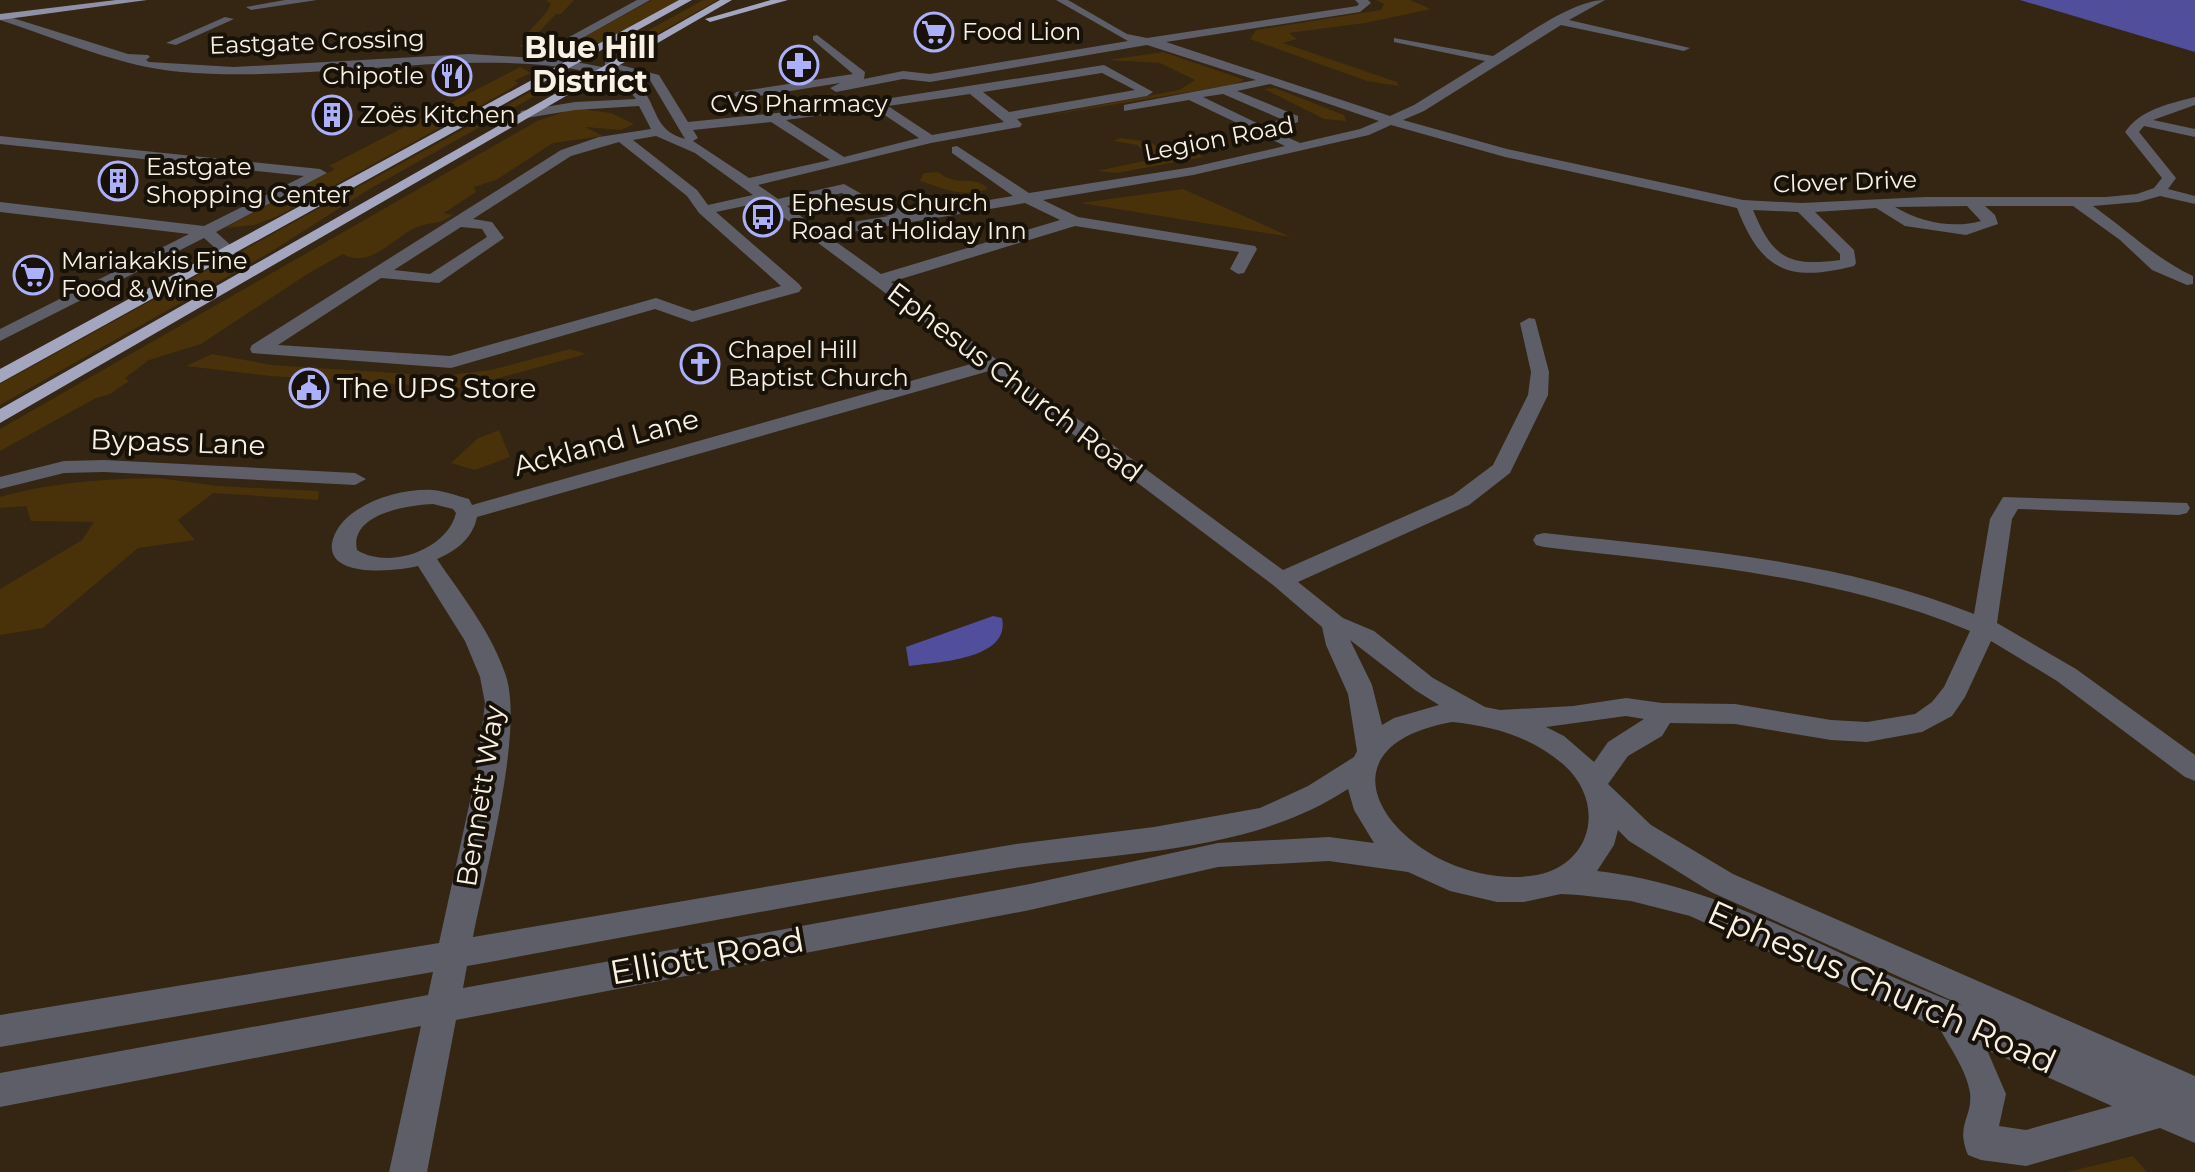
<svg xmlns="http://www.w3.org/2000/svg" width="2195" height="1172" font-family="Montserrat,sans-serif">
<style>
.green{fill:#49310a}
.water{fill:#514e9c}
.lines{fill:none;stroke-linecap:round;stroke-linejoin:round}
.minor{fill:#5d5e68;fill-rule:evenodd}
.major{fill:#9091a7;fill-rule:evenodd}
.highway{fill:#a4a6c0;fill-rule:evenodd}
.labels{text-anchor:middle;stroke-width:8;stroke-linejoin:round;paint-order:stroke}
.far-poi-label{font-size:24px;fill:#faf1e5;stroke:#171108;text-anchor:start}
.far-street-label{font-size:24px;fill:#faf1e5;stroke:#171108}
.street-label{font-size:28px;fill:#faf1e5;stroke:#171108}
.poi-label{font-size:28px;fill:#faf1e5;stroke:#171108;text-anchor:start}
.far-district-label{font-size:30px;font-weight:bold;fill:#faf1e5;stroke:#171108}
.near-street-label{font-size:34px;fill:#faf1e5;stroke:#171108}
</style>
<rect width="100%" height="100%" fill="#342612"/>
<g class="green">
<path d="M 546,0 L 574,0 L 561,14 L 556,14 L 532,39 L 532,47 L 519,47 L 527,41 L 523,38 C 532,27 545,17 551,4 Z"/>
<polygon points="652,0 679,0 590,48 568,46"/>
<polygon points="703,0 718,0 637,45 624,44"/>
<polygon points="1376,0 1410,0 1431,9 1365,23 1289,33 1297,39 1283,43 1397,82 1399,86 1367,81 1250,39 1256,30 1381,10 1384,4"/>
<polygon points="1163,52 1245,80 1231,85 1033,118 1179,90 1195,80 1160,63 1108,60"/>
<polygon points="520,67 531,73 514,81 519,83 505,92 278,216 254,225 225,228 335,169 329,166"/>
<polygon points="538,88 549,88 368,190 269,253 0,405 0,384"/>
<polygon points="1275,88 1344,115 1346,121 1324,119 1264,89"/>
<path d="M 575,108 L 611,113 L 634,124 L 621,130 L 585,127 L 603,136 L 553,143 L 496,180 L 474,187 L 476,192 L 444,213 L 453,215 C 436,226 433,221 417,227 C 393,237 371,270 343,254 L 309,273 L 201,344 L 149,360 L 125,378 L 129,381 L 110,394 L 96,398 L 0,451 L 0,429 L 537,121 Z"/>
<polygon points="1120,138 1150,142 1172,156 1196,152 1203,157 1117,173 1097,171 1153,159 1137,145 1113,141"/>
<path d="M 938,172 C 958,189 975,173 988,189 C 962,198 945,189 920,181 L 924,173 Z"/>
<polygon points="1183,189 1291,237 1080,203"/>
<polygon points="570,349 586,354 462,388 270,376 186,366 212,354 272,365 441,376 491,370"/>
<polygon points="499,430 510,457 475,470 451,463 477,439"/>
<path d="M 158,478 L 218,486 L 319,491 L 318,500 L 213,493 L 178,520 L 195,540 L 138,548 L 43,628 L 0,635 L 0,589 L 82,540 L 94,522 L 31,521 L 26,506 L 0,508 L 0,497 C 53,482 104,479 158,478 Z"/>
<polygon points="2133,1156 2147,1172 2068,1172"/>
</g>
<g class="water">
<polygon points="2020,0 2195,0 2195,52"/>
<path d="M 993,616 L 1002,618 C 1011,660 936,662 909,666 L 906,647 Z"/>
</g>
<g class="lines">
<g class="minor">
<polygon points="285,0 317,0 251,10 246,7"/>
<path d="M 637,0 L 650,0 L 545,59 C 575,62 613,64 637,84 C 659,103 651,130 685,139 L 650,80 L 605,65 L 605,61 L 659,75 L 688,122 L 827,108 L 1104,65 L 1153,92 L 1147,96 L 1017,119 L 1022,124 L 1020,127 L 931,143 L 758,185 L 778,199 L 844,184 L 874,201 L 895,206 L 905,214 L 1013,196 L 952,153 L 952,147 L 957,146 L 1029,193 L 1193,167 L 1285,146 L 1189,100 L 1124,111 L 1124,105 L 1129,104 L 1256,80 L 1147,45 L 930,82 L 903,79 L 836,92 L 830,88 L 840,83 L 740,99 L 734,95 L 736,92 L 853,74 L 813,40 L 813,36 L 817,35 L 865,72 L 864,79 L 903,71 L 930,74 L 1128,41 L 1056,0 L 1068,0 L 1127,34 L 1147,38 L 1357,6 L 1359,4 L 1355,0 L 1368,0 L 1371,3 L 1360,12 L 1166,42 L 1390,116 L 1414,105 L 1485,61 L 1394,42 L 1394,38 L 1493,56 C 1522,38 1572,0 1605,0 L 1569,20 L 1690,48 L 1684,51 L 1561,25 L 1424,111 L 1403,120 L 1507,149 L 1743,200 L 1802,203 L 1925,197 L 2106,197 L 2137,194 L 2154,188 L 2162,178 L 2125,132 C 2141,109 2169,104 2195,97 L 2195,105 L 2153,120 L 2195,129 L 2195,137 L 2144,126 L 2139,132 L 2176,178 L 2168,189 L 2195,196 L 2195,204 L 2160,196 L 2139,202 L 2093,206 C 2127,230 2156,259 2193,276 L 2193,284 L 2187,285 L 2152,270 L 2120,240 L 2073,206 L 1985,206 L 1995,215 L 1998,224 L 1966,235 L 1905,226 L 1876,208 L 1815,212 L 1854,250 L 1856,263 L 1854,266 C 1788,283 1761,270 1737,208 L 1505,157 L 1391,125 L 1369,135 L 1193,175 L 1043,200 L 1078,217 L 1255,246 L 1257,249 L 1244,273 L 1238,274 L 1230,269 L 1239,252 L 1075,226 L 891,282 L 1283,570 L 1453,495 L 1493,465 L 1528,395 L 1531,372 L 1520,323 L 1529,318 L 1535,319 L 1549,372 L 1548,395 L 1510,473 L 1469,505 L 1298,582 L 1343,618 L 1374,631 L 1433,678 L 1485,707 L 1500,710 L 1573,706 L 1626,698 L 1662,703 L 1735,704 L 1831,720 L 1867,722 L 1915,714 L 1932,702 L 1944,687 L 1970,631 C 1833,574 1689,564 1544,547 L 1536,545 L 1533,540 L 1536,535 L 1544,533 C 1689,549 1837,559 1974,614 L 1990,519 L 2003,497 L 2187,503 L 2190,508 L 2187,513 L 2179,515 L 2018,509 L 2012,519 L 1997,623 L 2076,669 L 2195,755 L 2195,781 L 2185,777 L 2057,681 L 1991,641 L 1965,697 L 1952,716 L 1922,732 L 1867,742 L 1831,740 L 1735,724 L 1670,723 L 1662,736 L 1628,756 L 1608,784 L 1651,825 L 1733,874 L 2195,1076 L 2195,1143 L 2160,1128 L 2026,1166 L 1981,1160 L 1968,1155 C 1955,1124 1973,1117 1970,1093 C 1967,1071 1950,1048 1940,1029 L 1690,916 L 1631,901 L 1579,895 L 1561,894 L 1524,902 L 1497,902 L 1450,891 L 1408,872 L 1329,861 L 1218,867 L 1030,910 L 456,1020 L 427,1172 L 389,1172 L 421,1026 L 0,1107 L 0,1073 L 428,995 L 433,972 L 0,1047 L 0,1015 L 439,943 L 477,769 L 485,703 L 480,677 L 465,641 L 418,566 C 399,571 321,580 333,539 C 344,504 400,488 433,490 C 445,491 457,496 469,499 L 472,505 L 978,362 L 763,202 L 716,212 L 799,284 L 802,288 L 799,292 L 692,322 L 655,309 L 451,368 L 252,353 L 250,349 L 252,345 L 561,150 L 599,137 L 651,129 L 639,106 L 575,110 L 526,118 L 520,114 L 521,111 L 575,102 L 636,99 C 600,45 406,66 346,70 C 292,73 235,77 181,72 C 120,67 59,39 0,20 L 0,14 L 128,54 L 148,55 L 150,57 L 146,60 L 149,62 L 234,67 L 469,54 L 535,58 L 536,55 ZM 1102,73 L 1135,90 L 1009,112 L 983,92 ZM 1270,84 L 1379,121 L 1360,129 L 1300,143 L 1274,131 L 1298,122 L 1298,116 L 1237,91 ZM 970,94 L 1004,122 L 932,135 L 888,106 ZM 1223,94 L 1281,119 L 1263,126 L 1203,97 ZM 874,108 L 919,138 L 844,157 L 786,120 ZM 771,122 L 830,160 L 749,178 L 693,141 L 698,138 L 693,130 ZM 656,136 L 695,153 L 753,195 L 708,205 L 697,190 L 633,140 ZM 619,142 L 687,196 L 699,213 L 781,286 L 693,311 L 656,298 L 450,356 L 278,345 L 381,278 L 439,283 L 504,238 L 492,222 L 473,219 L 571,156 ZM 842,193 L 864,208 L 889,216 L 817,228 L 787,206 ZM 1025,203 L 1060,220 L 881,274 L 828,236 ZM 1967,206 L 1981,221 C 1953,229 1920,222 1895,207 ZM 1753,210 L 1798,212 L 1840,254 L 1840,260 C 1788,267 1773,258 1753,210 ZM 461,227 L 482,229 L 487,237 L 430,274 L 394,270 ZM 989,371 L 1273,585 L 1322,627 L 1326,645 L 1348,694 L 1357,751 L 1354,757 L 1308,786 L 1260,808 L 1154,827 L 1016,844 L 473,937 C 485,874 524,732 506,676 C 492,633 462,596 437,559 C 456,551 473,538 477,517 ZM 433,504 L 453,509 L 456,513 C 447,550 389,570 357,550 C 349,514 408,505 433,504 ZM 1350,640 L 1415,690 L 1439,705 L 1394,718 L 1382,725 L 1372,685 ZM 1626,716 L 1644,719 L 1608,742 L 1594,762 L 1564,736 L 1546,727 ZM 1452,722 C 1493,726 1532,737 1564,765 C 1608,805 1591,869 1530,876 C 1414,890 1292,751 1452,722 ZM 1348,789 L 1354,810 L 1374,843 L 1329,837 L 1218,843 L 1030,884 L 463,988 L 467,966 C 650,933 832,897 1015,868 C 1127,851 1250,853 1348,789 ZM 1618,830 L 1629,841 L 1711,892 L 1964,1006 C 1841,961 1729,886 1597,871 L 1614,845 ZM 1987,1050 L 2112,1106 L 2026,1130 L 1999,1126 L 2006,1094 Z"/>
<polygon points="225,17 234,19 176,45 166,43"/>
<polygon points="0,136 320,169 327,173 216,232 235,249 235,255 223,255 204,238 0,341 0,329 189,234 0,212 0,202 204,226 304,176 0,144"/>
<polygon points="104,460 355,473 366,479 355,485 104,472 64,473 0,489 0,477 64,461"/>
</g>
<polygon class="major" points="116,0 147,0 0,20 0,14"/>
<g class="highway">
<polygon points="679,0 692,0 0,383 0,369"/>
<polygon points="720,0 732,0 0,423 0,409"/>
<polygon points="771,0 788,0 710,22 705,19"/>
</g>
</g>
<defs>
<symbol id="supermarket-ring" viewBox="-11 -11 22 22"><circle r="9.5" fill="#171108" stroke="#acaffb" stroke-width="1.5"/><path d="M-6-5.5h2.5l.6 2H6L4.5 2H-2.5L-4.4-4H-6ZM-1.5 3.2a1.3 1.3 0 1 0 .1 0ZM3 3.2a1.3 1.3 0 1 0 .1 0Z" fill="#acaffb"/></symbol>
<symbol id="pharmacy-ring" viewBox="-11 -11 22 22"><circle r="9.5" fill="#171108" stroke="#acaffb" stroke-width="1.5"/><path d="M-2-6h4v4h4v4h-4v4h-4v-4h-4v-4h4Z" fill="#acaffb"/></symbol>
<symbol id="restaurant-ring" viewBox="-11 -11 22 22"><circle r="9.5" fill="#171108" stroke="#acaffb" stroke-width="1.5"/><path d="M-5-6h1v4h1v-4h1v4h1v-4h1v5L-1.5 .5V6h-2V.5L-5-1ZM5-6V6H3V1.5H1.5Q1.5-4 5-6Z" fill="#acaffb"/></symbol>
<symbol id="building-ring" viewBox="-11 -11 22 22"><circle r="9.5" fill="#171108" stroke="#acaffb" stroke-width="1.5"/><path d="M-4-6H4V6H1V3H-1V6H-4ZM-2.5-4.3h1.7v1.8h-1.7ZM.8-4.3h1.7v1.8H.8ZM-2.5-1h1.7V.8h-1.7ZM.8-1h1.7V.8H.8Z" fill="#acaffb"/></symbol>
<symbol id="bus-ring" viewBox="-11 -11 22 22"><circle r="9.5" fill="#171108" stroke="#acaffb" stroke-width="1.5"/><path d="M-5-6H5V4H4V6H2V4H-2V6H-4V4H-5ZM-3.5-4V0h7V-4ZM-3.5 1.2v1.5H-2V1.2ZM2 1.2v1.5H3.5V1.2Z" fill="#acaffb"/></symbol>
<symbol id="church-ring" viewBox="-11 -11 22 22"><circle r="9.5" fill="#171108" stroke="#acaffb" stroke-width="1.5"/><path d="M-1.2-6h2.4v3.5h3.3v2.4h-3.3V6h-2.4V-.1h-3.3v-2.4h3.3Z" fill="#acaffb"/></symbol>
<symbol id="civic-ring" viewBox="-11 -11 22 22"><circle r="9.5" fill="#171108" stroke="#acaffb" stroke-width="1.5"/><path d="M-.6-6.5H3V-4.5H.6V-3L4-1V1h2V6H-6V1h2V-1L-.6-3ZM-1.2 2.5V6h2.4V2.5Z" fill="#acaffb"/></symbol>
</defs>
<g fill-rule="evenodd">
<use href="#supermarket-ring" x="912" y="10" width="44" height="44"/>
<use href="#pharmacy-ring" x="777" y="43" width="44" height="44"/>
<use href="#restaurant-ring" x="430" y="54" width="44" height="44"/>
<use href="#building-ring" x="310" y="93" width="44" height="44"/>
<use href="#building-ring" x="96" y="159" width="44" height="44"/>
<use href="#bus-ring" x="741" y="195" width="44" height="44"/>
<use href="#supermarket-ring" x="11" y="253" width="44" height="44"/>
<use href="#church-ring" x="678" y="342" width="44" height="44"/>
<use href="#civic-ring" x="287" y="366" width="44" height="44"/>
</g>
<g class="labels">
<g class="far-poi-label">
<text x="962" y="40">Food Lion</text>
<text x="424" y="84" text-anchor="end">Chipotle</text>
<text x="799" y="112" text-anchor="middle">CVS Pharmacy</text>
<text x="360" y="123">Zoës Kitchen</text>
<text x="146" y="175">Eastgate<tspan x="146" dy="28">Shopping Center</tspan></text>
<text x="791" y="211">Ephesus Church<tspan x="791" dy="28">Road at Holiday Inn</tspan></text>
<text x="61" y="269">Mariakakis Fine<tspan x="61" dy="28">Food &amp; Wine</tspan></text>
<text x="728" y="358">Chapel Hill<tspan x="728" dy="28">Baptist Church</tspan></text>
</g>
<g class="far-street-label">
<text transform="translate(317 42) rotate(-2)" y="8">Eastgate Crossing</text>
<text transform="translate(1219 139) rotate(-11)" y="8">Legion Road</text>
<text transform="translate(1845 182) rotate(-2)" y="8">Clover Drive</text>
</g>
<g class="street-label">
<text transform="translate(1015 382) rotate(37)" y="10">Ephesus Church Road</text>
<text transform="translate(178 442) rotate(2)" y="10">Bypass Lane</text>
<text transform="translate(606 442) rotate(-15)" y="10">Ackland Lane</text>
<text transform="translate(480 796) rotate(-81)" y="10">Bennett Way</text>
</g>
<g class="poi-label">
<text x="337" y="398">The UPS Store</text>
</g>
<g class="far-district-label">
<text x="590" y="58">Blue Hill<tspan x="590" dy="34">District</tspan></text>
</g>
<g class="near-street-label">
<text transform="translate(707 956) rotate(-10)" y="12">Elliott Road</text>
<text transform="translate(1882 987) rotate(24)" y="12">Ephesus Church Road</text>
</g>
</g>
</svg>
